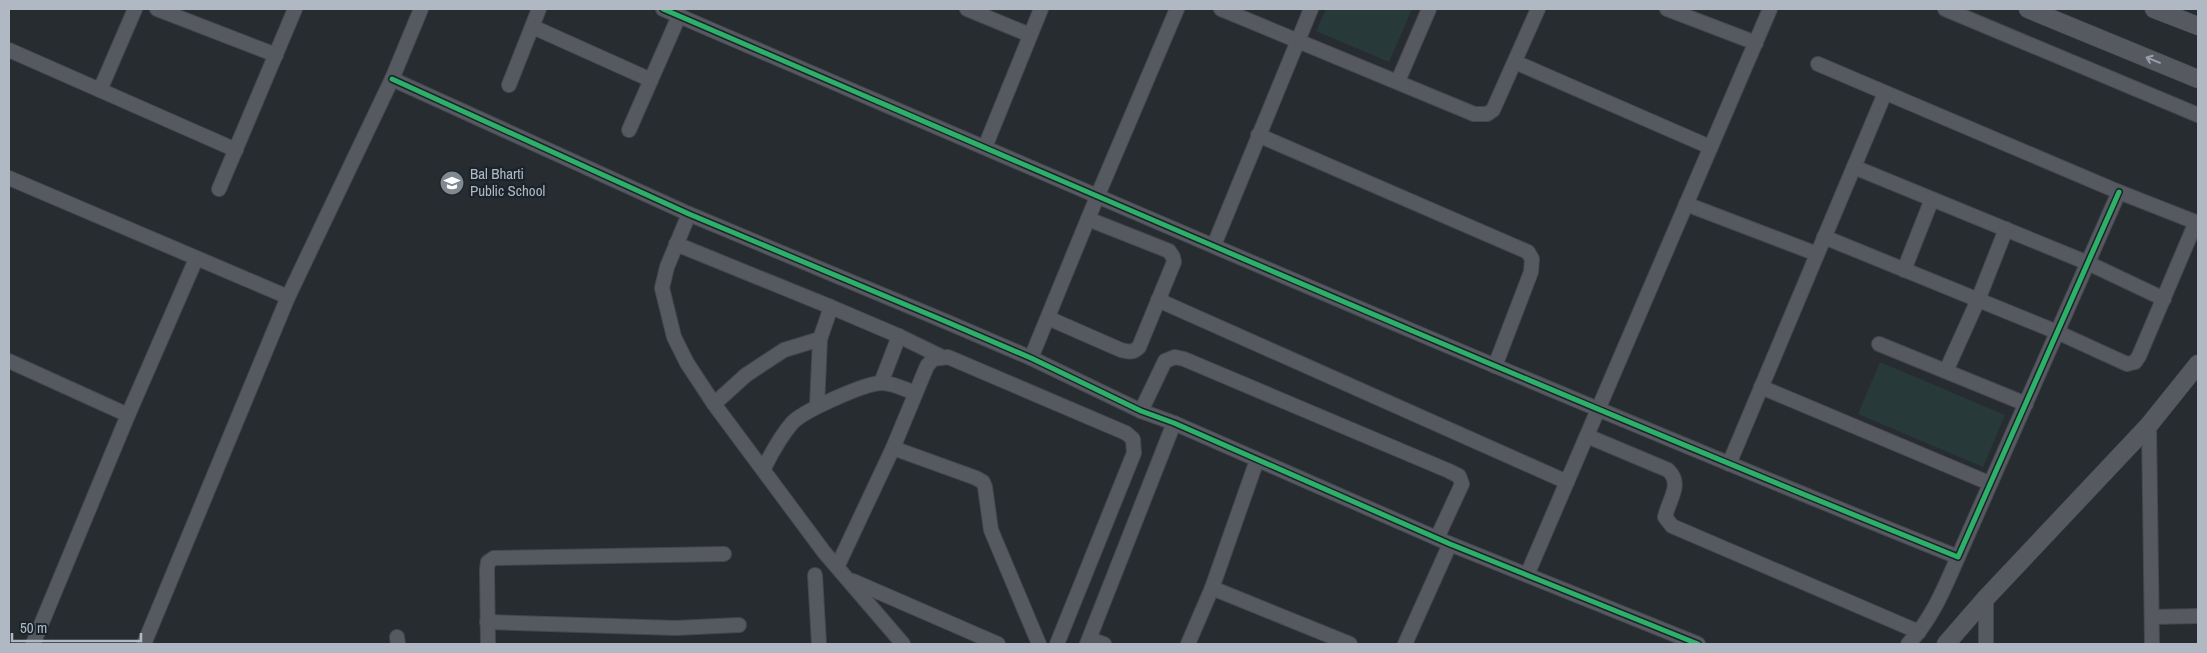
<svg xmlns="http://www.w3.org/2000/svg" width="2207" height="653" font-family="'Archivo Narrow',sans-serif">
<style>
.green{fill:#283939}
.lines{fill:none;stroke-linecap:round;stroke-linejoin:round}
.minor-casing{stroke:#44484c;stroke-width:16}
.tertiary-casing{stroke:#44484c;stroke-width:19}
.minor{stroke:#565a60;stroke-width:14}
.tertiary{stroke:#565a60;stroke-width:18}
.cycleway-casing{stroke:#1b232b;stroke-width:8}
.cycleway{stroke:#2db169;stroke-width:5}
.oneway{stroke:#9aa1aa}
.labels{text-anchor:middle;stroke-width:4.5;stroke-linejoin:round;paint-order:stroke}
.poi-label{font-size:15px;fill:#b0b9c3;stroke:#1b232b;text-anchor:start}
</style>
<rect width="100%" height="100%" fill="#272c31"/>
<g class="green">
<polygon points="1326,9 1412,9 1389,62 1316,31"/>
<polygon points="1880,362 2005,415 1983,467 1858,414"/>
</g>
<g class="lines">
<defs>
<g id="minor">
<polyline points="157,9 276,55"/>
<path d="M 663,9 C 1093,194 1523,382 1958,557 L 2119,192"/>
<polyline points="967,9 1030,35"/>
<polyline points="1221,9 1474,114 1487,114 1493,110 1538,9"/>
<polyline points="1667,9 1756,43"/>
<polyline points="1945,9 2198,115"/>
<polyline points="533,27 651,80"/>
<polyline points="9,50 236,150"/>
<polyline points="1515,62 1710,147"/>
<polyline points="1818,64 2119,192 2198,223"/>
<polyline points="392,79 689,214 947,322 1031,358 1141,411 1174,423 1450,544 1698,644"/>
<polyline points="1398,81 1429,9"/>
<polyline points="509,85 539,9"/>
<polyline points="100,90 135,9"/>
<polyline points="629,130 679,16"/>
<polyline points="1258,135 1528,252 1532,259 1531,272 1495,366"/>
<polyline points="985,147 1041,9"/>
<polyline points="1854,167 2088,263 2164,299"/>
<polyline points="9,178 288,297"/>
<polyline points="219,189 295,9"/>
<polyline points="1686,204 1817,254"/>
<polyline points="689,214 667,267 662,288 674,337 687,363 714,404 824,552 903,644"/>
<polyline points="1824,237 2057,332 2127,364 2135,362 2139,356 2196,222"/>
<polyline points="676,244 831,307 820,339 817,406"/>
<polyline points="1214,245 1311,9"/>
<polyline points="1904,270 1932,199"/>
<polyline points="1158,300 1567,482"/>
<polyline points="831,307 899,336 881,383"/>
<path d="M 1048,318 L 1121,350 C 1129,352 1133,353 1139,347 L 1174,262 L 1173,257 L 1169,251 L 1088,219"/>
<polyline points="899,336 940,356"/>
<polyline points="1879,344 2026,404"/>
<polyline points="1031,358 1097,197 1177,9"/>
<polyline points="9,361 128,415"/>
<polyline points="1946,371 1978,300 2006,229"/>
<polyline points="1761,387 1989,483"/>
<polyline points="714,404 746,375 784,350 820,339"/>
<polyline points="1141,411 1165,361 1175,357 1184,359 1449,471 1459,476 1462,484 1437,538"/>
<polyline points="2149,425 2152,644"/>
<path d="M 1587,436 L 1668,470 C 1683,484 1669,499 1665,517 L 1672,526 L 1919,632"/>
<polyline points="893,448 976,478 983,482 985,487 991,530 1039,644"/>
<polyline points="1257,460 1212,588 1350,644"/>
<polyline points="1729,464 1885,93"/>
<path d="M 764,468 C 772,452 780,437 792,423 C 803,411 865,383 882,383 C 893,383 904,389 915,393"/>
<polyline points="838,565 893,448 927,366 933,359 948,357 1126,433 1133,439 1134,453 1057,644"/>
<polyline points="815,575 819,644"/>
<polyline points="1527,575 1770,9"/>
<polyline points="853,581 998,644"/>
<polyline points="1986,598 1986,644"/>
<polyline points="2152,617 2198,616"/>
<polyline points="487,622 676,628 739,625"/>
<polyline points="397,637 398,644"/>
<polyline points="1090,639 1104,644"/>
<polyline points="33,644 128,415 196,259"/>
<polyline points="144,644 288,297 392,79 421,9"/>
<polyline points="488,644 487,569 488,562 494,558 724,554"/>
<polyline points="1087,644 1174,423"/>
<polyline points="1188,644 1212,588"/>
<polyline points="1405,644 1450,544"/>
<path d="M 1908,644 C 1932,619 1944,589 1958,557"/>
</g>
<g id="tertiary">
<polyline points="2028,9 2198,79"/>
<polyline points="2154,9 2198,26"/>
<polyline points="1946,644 1986,598 2149,425 2198,364"/>
</g>
</defs>
<use href="#minor" class="minor-casing"/>
<use href="#tertiary" class="tertiary-casing"/>
<use href="#minor" class="minor"/>
<use href="#tertiary" class="tertiary"/>
<defs>
<g id="cycleway">
<path d="M 663,9 C 1093,194 1523,382 1958,557 L 2119,192"/>
<polyline points="392,79 689,214 947,322 1031,358 1141,411 1174,423 1450,544 1698,644"/>
</g>
</defs>
<use href="#cycleway" class="cycleway-casing"/>
<use href="#cycleway" class="cycleway"/>
</g>
<defs><path id="oneway-shaft" d="M-6 0H5M1.5-3L5.5 0L1.5 3" fill="none" stroke-width="1.6" stroke-linecap="round" stroke-linejoin="round" transform="scale(1.25)"/></defs>
<use class="oneway" href="#oneway-shaft" transform="translate(2153 60) rotate(-158)"/>
<defs>
<symbol id="school-disc" viewBox="-11 -11 22 22"><circle r="9.5" fill="#808890" stroke="#1b232b"/><path d="M0-5L7-2L0 1L-7-2ZM-4 1L0 2.5L4 1V4Q0 6-4 4Z" fill="#fff"/></symbol>
</defs>
<g fill-rule="evenodd">
<use href="#school-disc" x="438" y="169" width="28" height="28"/>
</g>
<g class="labels">
<g class="poi-label">
<text x="470" y="179">Bal Bharti<tspan x="470" dy="17">Public School</tspan></text>
</g>
</g>
<rect width="2207" height="653" fill="none" stroke="#b0b9c3" stroke-width="20"/>
<path d="M12 633v8h129v-8" fill="none" stroke="#b0b9c3" stroke-width="2.5"/>
<text x="20" y="633" font-size="15" fill="#b0b9c3" stroke="#1b232b" stroke-width="4" paint-order="stroke">50 m</text>
</svg>
